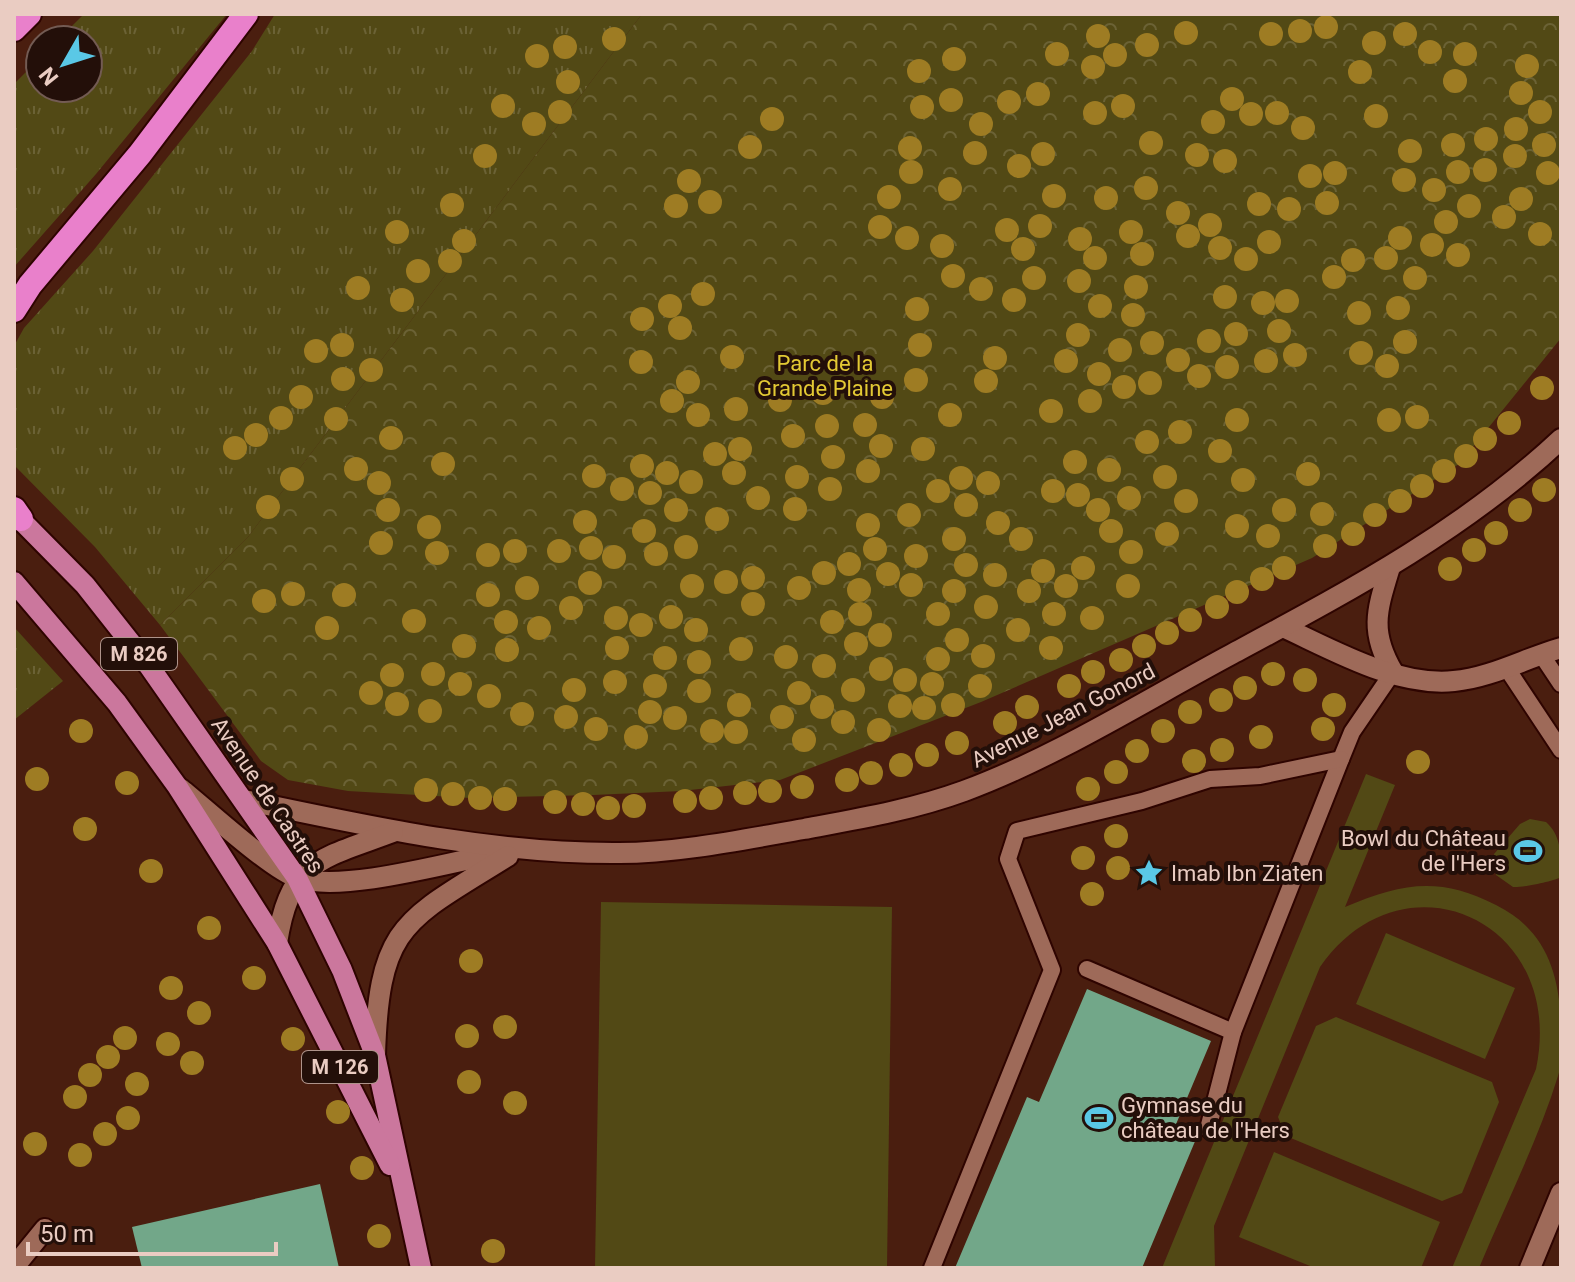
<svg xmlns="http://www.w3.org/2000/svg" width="1575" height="1282" font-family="Roboto,sans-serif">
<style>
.grass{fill:url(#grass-tufts)}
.park{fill:url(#park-crowns)}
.pitch{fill:#524915}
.building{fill:#72a789}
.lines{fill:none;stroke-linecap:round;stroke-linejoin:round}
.service-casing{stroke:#2e0400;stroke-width:20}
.minor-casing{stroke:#2e0400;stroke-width:24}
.tertiary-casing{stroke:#2e0400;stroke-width:24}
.primary-casing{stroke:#2e0400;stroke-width:24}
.motorway-casing{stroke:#2e0400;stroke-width:28}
.service{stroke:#9e6a59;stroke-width:16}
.minor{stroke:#9e6a59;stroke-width:20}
.tertiary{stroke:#9e6a59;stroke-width:20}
.primary{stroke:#cb779d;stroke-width:20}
.motorway{stroke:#e980cb;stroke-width:24}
.tree{fill:#9e7c23}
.labels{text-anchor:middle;stroke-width:8;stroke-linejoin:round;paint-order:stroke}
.shield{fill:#230f09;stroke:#ae938a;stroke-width:2}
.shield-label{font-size:20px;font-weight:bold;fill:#eaccc2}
.park-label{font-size:22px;fill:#e3c934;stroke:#230f09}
.street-label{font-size:22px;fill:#eaccc2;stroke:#230f09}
.poi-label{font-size:22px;fill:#eaccc2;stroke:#230f09;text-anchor:start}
</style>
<defs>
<pattern id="grass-tufts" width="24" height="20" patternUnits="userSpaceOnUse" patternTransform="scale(2)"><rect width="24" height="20" fill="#524915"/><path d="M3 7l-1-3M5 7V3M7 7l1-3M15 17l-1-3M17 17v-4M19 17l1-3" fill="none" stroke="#6b6235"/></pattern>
<pattern id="park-crowns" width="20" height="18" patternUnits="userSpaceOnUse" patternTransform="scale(2)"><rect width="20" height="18" fill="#524915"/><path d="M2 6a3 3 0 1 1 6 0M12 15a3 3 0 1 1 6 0" fill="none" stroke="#6b6235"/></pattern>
</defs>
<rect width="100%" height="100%" fill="#4a1e0f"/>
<g class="grass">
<polygon points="84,14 227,14 96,174 14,267 14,84 40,58 40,88 88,88 88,40 58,40"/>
<polygon points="275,14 642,14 248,537 160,625 95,547 14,465 14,346 24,328 93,251 252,51"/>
<polygon points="14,627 63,681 14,720"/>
</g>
<polygon class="park" points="642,14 1561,14 1561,338 1459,464 1312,558 981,702 780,780 681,791 593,795 471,798 348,791 288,780 261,761 160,625 248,537"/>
<g class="pitch">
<path d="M 1366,774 L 1395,785 L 1345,907 C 1401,883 1440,876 1496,905 C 1549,931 1561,980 1561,1033 C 1561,1047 1563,1062 1558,1076 C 1538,1141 1505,1205 1479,1268 L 1452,1268 L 1536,1069 C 1567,920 1403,848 1320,967 L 1214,1226 L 1215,1268 L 1162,1268 Z"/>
<path d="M 1530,819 L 1546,822 C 1562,836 1561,857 1561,877 C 1555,881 1521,888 1513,887 L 1496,875 L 1494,854 L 1520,824 Z"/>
<polygon points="601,902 892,907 887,1268 595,1268"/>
<polygon points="1386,933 1515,988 1485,1059 1356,1004"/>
<polygon points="1336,1017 1492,1082 1499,1102 1462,1193 1442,1201 1286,1136 1278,1117 1316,1026"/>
<polygon points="1274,1152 1440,1222 1421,1268 1315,1268 1239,1237"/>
</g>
<g class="building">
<polygon points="1087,989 1211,1041 1174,1129 1196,1139 1142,1268 955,1268 1027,1097 1039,1102"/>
<polygon points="320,1184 339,1268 142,1268 132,1227"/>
</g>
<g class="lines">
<defs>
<g id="service">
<polyline points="1541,654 1561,684"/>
<polyline points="1506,667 1561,750"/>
<polyline points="1087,969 1233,1032"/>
<polyline points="1208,1129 1233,1032 1341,759 1352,732 1393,672"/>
<polyline points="932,1268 1052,970 1008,859 1017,831 1142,801 1210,779 1260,776 1341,759"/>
</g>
<g id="minor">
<path d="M 1390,567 C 1377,610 1369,631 1393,672"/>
<path d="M 1283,627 C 1333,650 1397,687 1454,681 C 1490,678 1526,658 1561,648"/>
<polyline points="14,1267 45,1229"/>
<polyline points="1530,1268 1561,1193"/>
</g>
<g id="tertiary">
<path d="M 181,789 C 206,809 272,870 298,878 C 344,893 454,861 504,852"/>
<path d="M 244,800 C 368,826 492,854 619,853 C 678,853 746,839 804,829 C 858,819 912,810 964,791 C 1058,756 1144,701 1232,654 C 1349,591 1463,531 1561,439"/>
<path d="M 277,943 C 290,859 321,859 393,832"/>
<path d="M 375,1055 C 379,924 404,921 508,856"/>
</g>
<g id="primary">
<polyline points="14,513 85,585 149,666 297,878 342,970 375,1055 421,1268"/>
<polyline points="14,582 117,703 177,786 277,943 390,1165"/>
</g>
<g id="motorway">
<polyline points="14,29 29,14"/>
<polyline points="14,310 30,285 140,154 246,14"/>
<polyline points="14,509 21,519"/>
</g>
</defs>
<use href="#service" class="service-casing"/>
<use href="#minor" class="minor-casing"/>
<use href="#tertiary" class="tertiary-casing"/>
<use href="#primary" class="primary-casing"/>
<use href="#motorway" class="motorway-casing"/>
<use href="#service" class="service"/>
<use href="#minor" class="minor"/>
<use href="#tertiary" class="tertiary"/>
<use href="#primary" class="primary"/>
<use href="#motorway" class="motorway"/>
</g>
<g class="tree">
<circle cx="1326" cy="27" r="12"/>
<circle cx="1300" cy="31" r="12"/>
<circle cx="1186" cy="33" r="12"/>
<circle cx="1271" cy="34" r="12"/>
<circle cx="1405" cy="34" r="12"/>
<circle cx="1098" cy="36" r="12"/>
<circle cx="614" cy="39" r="12"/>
<circle cx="1374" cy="43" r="12"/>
<circle cx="1147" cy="45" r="12"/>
<circle cx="565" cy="47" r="12"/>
<circle cx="1430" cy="52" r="12"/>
<circle cx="1057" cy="54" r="12"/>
<circle cx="1465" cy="54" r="12"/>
<circle cx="1115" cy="55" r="12"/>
<circle cx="537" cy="56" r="12"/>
<circle cx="954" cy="59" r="12"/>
<circle cx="1527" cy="66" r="12"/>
<circle cx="1093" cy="67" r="12"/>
<circle cx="919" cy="71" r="12"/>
<circle cx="1360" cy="72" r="12"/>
<circle cx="1455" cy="81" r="12"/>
<circle cx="568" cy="82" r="12"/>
<circle cx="1521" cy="93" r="12"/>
<circle cx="1038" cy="94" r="12"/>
<circle cx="1232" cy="99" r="12"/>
<circle cx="951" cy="100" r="12"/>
<circle cx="1009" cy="102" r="12"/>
<circle cx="503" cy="106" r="12"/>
<circle cx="1123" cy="106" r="12"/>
<circle cx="922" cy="107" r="12"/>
<circle cx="560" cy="112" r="12"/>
<circle cx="1540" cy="112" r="12"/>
<circle cx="1095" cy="113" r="12"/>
<circle cx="1277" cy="113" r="12"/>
<circle cx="1251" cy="114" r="12"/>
<circle cx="1376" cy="116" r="12"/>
<circle cx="772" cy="119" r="12"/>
<circle cx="1213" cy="122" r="12"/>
<circle cx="534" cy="124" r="12"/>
<circle cx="981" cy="124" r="12"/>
<circle cx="1303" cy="128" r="12"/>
<circle cx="1516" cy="129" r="12"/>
<circle cx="1486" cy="139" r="12"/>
<circle cx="1151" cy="143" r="12"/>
<circle cx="1453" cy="145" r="12"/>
<circle cx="1544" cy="145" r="12"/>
<circle cx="750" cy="147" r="12"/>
<circle cx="910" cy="148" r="12"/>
<circle cx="1410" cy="151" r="12"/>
<circle cx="975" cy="153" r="12"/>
<circle cx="1043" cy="154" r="12"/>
<circle cx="1197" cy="155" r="12"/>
<circle cx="485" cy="156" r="12"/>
<circle cx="1515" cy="156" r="12"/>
<circle cx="1225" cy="161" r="12"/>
<circle cx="1019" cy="166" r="12"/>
<circle cx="1485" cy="170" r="12"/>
<circle cx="911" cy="172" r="12"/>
<circle cx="1458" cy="172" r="12"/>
<circle cx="1335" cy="173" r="12"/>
<circle cx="1548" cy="173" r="12"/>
<circle cx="1310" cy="176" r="12"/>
<circle cx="1404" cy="180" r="12"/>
<circle cx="689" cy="181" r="12"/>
<circle cx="1146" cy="188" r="12"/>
<circle cx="950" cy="189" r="12"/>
<circle cx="1434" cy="190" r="12"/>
<circle cx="1054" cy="196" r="12"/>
<circle cx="889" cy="197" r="12"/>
<circle cx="1106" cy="198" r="12"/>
<circle cx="1521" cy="199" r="12"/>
<circle cx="710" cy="202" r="12"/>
<circle cx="1327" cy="203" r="12"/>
<circle cx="1259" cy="204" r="12"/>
<circle cx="452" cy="205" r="12"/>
<circle cx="676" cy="206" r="12"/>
<circle cx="1469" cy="206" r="12"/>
<circle cx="1289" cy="209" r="12"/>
<circle cx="1178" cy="213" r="12"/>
<circle cx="1504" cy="217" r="12"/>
<circle cx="1446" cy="222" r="12"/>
<circle cx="1210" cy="225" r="12"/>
<circle cx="1040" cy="226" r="12"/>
<circle cx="880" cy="227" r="12"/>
<circle cx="1007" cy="230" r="12"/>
<circle cx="397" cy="232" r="12"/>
<circle cx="1131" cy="232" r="12"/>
<circle cx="1540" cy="234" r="12"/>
<circle cx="1188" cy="236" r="12"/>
<circle cx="907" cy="238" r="12"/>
<circle cx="1400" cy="238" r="12"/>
<circle cx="1080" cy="239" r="12"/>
<circle cx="464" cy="241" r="12"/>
<circle cx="1269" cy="242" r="12"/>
<circle cx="1432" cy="245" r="12"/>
<circle cx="942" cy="246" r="12"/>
<circle cx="1220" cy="248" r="12"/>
<circle cx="1023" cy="249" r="12"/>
<circle cx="1142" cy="254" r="12"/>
<circle cx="1458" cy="255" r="12"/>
<circle cx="1095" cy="258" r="12"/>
<circle cx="1386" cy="258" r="12"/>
<circle cx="1246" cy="259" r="12"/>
<circle cx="1353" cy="260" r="12"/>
<circle cx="450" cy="261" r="12"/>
<circle cx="418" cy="271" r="12"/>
<circle cx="953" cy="276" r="12"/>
<circle cx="1334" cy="277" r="12"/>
<circle cx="1034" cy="278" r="12"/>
<circle cx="1415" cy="278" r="12"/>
<circle cx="1079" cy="281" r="12"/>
<circle cx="1136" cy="287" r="12"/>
<circle cx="358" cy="288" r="12"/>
<circle cx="981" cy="289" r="12"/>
<circle cx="703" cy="294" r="12"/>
<circle cx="1225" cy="297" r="12"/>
<circle cx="402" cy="300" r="12"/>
<circle cx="1014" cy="300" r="12"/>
<circle cx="1287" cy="301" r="12"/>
<circle cx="1263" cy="303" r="12"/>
<circle cx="670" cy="306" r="12"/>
<circle cx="1100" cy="306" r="12"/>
<circle cx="1398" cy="308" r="12"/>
<circle cx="917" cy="309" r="12"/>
<circle cx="1359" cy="313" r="12"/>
<circle cx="1133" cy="315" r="12"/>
<circle cx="642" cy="319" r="12"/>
<circle cx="680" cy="328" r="12"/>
<circle cx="1279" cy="331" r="12"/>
<circle cx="1236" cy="334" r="12"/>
<circle cx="1078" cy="335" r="12"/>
<circle cx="1209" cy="341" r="12"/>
<circle cx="1405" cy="342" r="12"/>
<circle cx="1152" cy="343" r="12"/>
<circle cx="342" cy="345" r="12"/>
<circle cx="920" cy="345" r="12"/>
<circle cx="1120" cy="350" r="12"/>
<circle cx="316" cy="351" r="12"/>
<circle cx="1361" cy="353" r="12"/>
<circle cx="1295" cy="355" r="12"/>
<circle cx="732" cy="357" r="12"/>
<circle cx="995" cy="358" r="12"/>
<circle cx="1178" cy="360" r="12"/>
<circle cx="1066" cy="361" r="12"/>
<circle cx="1266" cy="361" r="12"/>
<circle cx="641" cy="362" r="12"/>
<circle cx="1387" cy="366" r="12"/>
<circle cx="1227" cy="367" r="12"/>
<circle cx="371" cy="370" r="12"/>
<circle cx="1099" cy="374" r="12"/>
<circle cx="1199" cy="376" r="12"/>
<circle cx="343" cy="379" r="12"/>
<circle cx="916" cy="380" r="12"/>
<circle cx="986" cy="381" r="12"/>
<circle cx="688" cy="382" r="12"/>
<circle cx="1150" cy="383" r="12"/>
<circle cx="1124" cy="387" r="12"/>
<circle cx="1542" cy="388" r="12"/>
<circle cx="823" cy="393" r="12"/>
<circle cx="301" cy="397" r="12"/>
<circle cx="882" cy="397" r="12"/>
<circle cx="780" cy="400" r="12"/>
<circle cx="672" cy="401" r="12"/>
<circle cx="1090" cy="401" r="12"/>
<circle cx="736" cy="409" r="12"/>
<circle cx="1051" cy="411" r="12"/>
<circle cx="698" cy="415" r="12"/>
<circle cx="950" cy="415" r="12"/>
<circle cx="1417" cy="417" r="12"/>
<circle cx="281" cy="418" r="12"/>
<circle cx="336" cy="419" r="12"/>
<circle cx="1237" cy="420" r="12"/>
<circle cx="1389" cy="420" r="12"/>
<circle cx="1509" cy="423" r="12"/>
<circle cx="865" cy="425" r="12"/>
<circle cx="827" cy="426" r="12"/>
<circle cx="1180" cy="432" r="12"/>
<circle cx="256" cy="435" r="12"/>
<circle cx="793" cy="436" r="12"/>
<circle cx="391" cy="438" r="12"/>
<circle cx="1485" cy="439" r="12"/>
<circle cx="1147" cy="442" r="12"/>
<circle cx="881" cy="446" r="12"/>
<circle cx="235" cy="448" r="12"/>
<circle cx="740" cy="449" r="12"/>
<circle cx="923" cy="449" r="12"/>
<circle cx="1220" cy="451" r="12"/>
<circle cx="715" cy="454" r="12"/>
<circle cx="1466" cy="456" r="12"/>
<circle cx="833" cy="457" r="12"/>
<circle cx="1075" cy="462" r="12"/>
<circle cx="443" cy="464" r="12"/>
<circle cx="642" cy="466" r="12"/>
<circle cx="356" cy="469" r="12"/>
<circle cx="1109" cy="470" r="12"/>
<circle cx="868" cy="471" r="12"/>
<circle cx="1444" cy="471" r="12"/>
<circle cx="667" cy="473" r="12"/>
<circle cx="734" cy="473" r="12"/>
<circle cx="1308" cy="474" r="12"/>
<circle cx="594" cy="476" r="12"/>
<circle cx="797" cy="477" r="12"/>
<circle cx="1165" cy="477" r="12"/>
<circle cx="961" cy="478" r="12"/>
<circle cx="292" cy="479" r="12"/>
<circle cx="1243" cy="480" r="12"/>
<circle cx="691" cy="482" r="12"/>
<circle cx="379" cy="483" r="12"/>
<circle cx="988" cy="483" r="12"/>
<circle cx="1422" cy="486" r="12"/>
<circle cx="622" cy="489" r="12"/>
<circle cx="830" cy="489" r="12"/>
<circle cx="1544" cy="490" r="12"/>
<circle cx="938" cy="491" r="12"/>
<circle cx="1053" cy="491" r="12"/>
<circle cx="650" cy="493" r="12"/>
<circle cx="1078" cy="495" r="12"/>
<circle cx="758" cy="498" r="12"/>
<circle cx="1129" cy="498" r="12"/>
<circle cx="1186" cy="501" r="12"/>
<circle cx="1400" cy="501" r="12"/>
<circle cx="966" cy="505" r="12"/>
<circle cx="268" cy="507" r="12"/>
<circle cx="795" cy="509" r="12"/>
<circle cx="388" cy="510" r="12"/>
<circle cx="676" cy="510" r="12"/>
<circle cx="1098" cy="510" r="12"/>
<circle cx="1284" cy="510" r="12"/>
<circle cx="1520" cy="510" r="12"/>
<circle cx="1322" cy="514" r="12"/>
<circle cx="909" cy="515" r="12"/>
<circle cx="1375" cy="515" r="12"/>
<circle cx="717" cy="519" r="12"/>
<circle cx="585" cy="522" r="12"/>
<circle cx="998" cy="523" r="12"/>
<circle cx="868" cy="525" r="12"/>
<circle cx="1237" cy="526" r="12"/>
<circle cx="429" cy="527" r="12"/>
<circle cx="644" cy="531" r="12"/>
<circle cx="1111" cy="531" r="12"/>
<circle cx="1496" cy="533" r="12"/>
<circle cx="1167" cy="534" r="12"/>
<circle cx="1353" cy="534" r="12"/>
<circle cx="1268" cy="536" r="12"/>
<circle cx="954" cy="539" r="12"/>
<circle cx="1021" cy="539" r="12"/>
<circle cx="381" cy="543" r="12"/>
<circle cx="1325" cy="546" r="12"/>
<circle cx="686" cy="547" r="12"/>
<circle cx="591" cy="548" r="12"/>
<circle cx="875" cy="549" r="12"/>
<circle cx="1474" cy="550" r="12"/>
<circle cx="515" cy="551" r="12"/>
<circle cx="559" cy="551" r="12"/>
<circle cx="1131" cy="552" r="12"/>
<circle cx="437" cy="553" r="12"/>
<circle cx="656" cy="554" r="12"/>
<circle cx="488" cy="555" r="12"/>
<circle cx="916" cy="556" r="12"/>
<circle cx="614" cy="557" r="12"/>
<circle cx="849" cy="564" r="12"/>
<circle cx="966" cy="565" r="12"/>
<circle cx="1083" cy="568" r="12"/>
<circle cx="1284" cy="568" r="12"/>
<circle cx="1450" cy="569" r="12"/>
<circle cx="1043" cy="571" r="12"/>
<circle cx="824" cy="573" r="12"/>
<circle cx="888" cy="574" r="12"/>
<circle cx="995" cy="575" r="12"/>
<circle cx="753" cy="578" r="12"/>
<circle cx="1262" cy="579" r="12"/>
<circle cx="726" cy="582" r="12"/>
<circle cx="590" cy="583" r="12"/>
<circle cx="911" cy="585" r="12"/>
<circle cx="692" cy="586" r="12"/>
<circle cx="1066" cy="586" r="12"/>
<circle cx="1128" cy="586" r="12"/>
<circle cx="527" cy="588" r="12"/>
<circle cx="799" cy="588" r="12"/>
<circle cx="859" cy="590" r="12"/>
<circle cx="954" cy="591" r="12"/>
<circle cx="1029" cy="591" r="12"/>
<circle cx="1237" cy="592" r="12"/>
<circle cx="293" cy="594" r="12"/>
<circle cx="344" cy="595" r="12"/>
<circle cx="488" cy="595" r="12"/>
<circle cx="264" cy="601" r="12"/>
<circle cx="753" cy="604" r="12"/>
<circle cx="986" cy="607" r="12"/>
<circle cx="1217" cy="607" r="12"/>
<circle cx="571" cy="608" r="12"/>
<circle cx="860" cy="614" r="12"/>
<circle cx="938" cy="614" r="12"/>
<circle cx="1054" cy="614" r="12"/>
<circle cx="671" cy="617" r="12"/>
<circle cx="616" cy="618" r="12"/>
<circle cx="1092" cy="618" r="12"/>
<circle cx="1190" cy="620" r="12"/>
<circle cx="414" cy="621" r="12"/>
<circle cx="506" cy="622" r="12"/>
<circle cx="832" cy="622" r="12"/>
<circle cx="641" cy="625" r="12"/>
<circle cx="327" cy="628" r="12"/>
<circle cx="539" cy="628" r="12"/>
<circle cx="696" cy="630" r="12"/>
<circle cx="1018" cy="630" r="12"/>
<circle cx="1167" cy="633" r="12"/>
<circle cx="880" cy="635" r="12"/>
<circle cx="957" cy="640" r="12"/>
<circle cx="856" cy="644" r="12"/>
<circle cx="464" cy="646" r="12"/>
<circle cx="1144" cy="646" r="12"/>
<circle cx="617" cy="648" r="12"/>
<circle cx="1051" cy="648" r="12"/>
<circle cx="741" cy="649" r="12"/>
<circle cx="507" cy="650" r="12"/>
<circle cx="983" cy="656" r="12"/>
<circle cx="786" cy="657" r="12"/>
<circle cx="665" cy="658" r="12"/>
<circle cx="938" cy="659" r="12"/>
<circle cx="1121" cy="660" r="12"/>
<circle cx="699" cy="662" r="12"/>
<circle cx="824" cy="666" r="12"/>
<circle cx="881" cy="669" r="12"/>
<circle cx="1093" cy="672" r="12"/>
<circle cx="433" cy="674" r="12"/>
<circle cx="1273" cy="674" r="12"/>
<circle cx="392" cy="675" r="12"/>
<circle cx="905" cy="680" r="12"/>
<circle cx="1305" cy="680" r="12"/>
<circle cx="615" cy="682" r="12"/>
<circle cx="460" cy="684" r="12"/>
<circle cx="932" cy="684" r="12"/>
<circle cx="655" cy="686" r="12"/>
<circle cx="980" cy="686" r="12"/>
<circle cx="1069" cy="686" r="12"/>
<circle cx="1245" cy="688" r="12"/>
<circle cx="574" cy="690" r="12"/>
<circle cx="853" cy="690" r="12"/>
<circle cx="699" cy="691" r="12"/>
<circle cx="371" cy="693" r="12"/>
<circle cx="799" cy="693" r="12"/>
<circle cx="489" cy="696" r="12"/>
<circle cx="1221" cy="700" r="12"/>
<circle cx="397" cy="704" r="12"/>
<circle cx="739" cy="705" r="12"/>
<circle cx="953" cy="705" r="12"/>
<circle cx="1334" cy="705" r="12"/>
<circle cx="900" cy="706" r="12"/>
<circle cx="822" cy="707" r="12"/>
<circle cx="1027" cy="707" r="12"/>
<circle cx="924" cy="708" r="12"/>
<circle cx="430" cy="711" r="12"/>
<circle cx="650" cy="712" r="12"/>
<circle cx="1190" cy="712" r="12"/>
<circle cx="522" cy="714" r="12"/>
<circle cx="566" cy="717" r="12"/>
<circle cx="782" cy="717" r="12"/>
<circle cx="675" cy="718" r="12"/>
<circle cx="843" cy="722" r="12"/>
<circle cx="1005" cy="723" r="12"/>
<circle cx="596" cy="729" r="12"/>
<circle cx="1323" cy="729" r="12"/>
<circle cx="879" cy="730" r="12"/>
<circle cx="81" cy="731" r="12"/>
<circle cx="712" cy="731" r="12"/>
<circle cx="1163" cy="731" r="12"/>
<circle cx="736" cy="732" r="12"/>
<circle cx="636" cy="737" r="12"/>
<circle cx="1261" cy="737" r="12"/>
<circle cx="804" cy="740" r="12"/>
<circle cx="957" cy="743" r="12"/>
<circle cx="1222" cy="750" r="12"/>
<circle cx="1137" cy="751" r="12"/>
<circle cx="927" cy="755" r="12"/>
<circle cx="1194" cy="761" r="12"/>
<circle cx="1418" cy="762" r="12"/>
<circle cx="901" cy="765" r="12"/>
<circle cx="1116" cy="772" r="12"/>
<circle cx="871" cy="773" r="12"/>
<circle cx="37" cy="779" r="12"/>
<circle cx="847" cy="780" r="12"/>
<circle cx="127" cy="783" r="12"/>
<circle cx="802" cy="787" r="12"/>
<circle cx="1088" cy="789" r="12"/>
<circle cx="426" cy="790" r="12"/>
<circle cx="770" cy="791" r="12"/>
<circle cx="745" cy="793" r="12"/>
<circle cx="453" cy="794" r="12"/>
<circle cx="480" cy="798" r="12"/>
<circle cx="711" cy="798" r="12"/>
<circle cx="505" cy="799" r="12"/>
<circle cx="685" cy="801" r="12"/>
<circle cx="555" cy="802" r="12"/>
<circle cx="583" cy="804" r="12"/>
<circle cx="634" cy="806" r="12"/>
<circle cx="608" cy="808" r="12"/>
<circle cx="85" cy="829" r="12"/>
<circle cx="1116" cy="836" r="12"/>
<circle cx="1083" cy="858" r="12"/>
<circle cx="1118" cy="868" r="12"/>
<circle cx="151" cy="871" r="12"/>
<circle cx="1092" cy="894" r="12"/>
<circle cx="209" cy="928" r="12"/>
<circle cx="471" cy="961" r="12"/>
<circle cx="254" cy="978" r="12"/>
<circle cx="171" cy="988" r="12"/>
<circle cx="199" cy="1013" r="12"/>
<circle cx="505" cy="1027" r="12"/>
<circle cx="467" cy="1036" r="12"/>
<circle cx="125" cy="1038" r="12"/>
<circle cx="293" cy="1039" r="12"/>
<circle cx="168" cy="1044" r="12"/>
<circle cx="108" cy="1057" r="12"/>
<circle cx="192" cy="1063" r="12"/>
<circle cx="90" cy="1075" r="12"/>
<circle cx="469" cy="1082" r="12"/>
<circle cx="137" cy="1084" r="12"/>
<circle cx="75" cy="1097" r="12"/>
<circle cx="515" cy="1103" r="12"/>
<circle cx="338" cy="1112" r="12"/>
<circle cx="128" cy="1118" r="12"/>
<circle cx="105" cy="1134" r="12"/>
<circle cx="35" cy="1144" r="12"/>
<circle cx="80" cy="1155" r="12"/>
<circle cx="362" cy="1168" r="12"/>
<circle cx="379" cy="1236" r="12"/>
<circle cx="493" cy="1251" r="12"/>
</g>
<defs>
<symbol id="stadium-bare" viewBox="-9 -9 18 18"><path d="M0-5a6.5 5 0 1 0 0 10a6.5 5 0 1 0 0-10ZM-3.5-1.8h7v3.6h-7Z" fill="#5ac8e6" stroke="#230f09" stroke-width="2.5" paint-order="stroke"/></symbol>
<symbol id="sight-bare" viewBox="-9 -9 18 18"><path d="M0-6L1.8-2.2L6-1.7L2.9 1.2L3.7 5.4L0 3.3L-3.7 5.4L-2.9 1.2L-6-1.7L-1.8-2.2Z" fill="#5ac8e6" stroke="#230f09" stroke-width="2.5" paint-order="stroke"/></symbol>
</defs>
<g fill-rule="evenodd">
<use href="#stadium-bare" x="1508" y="831" width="40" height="40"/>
<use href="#sight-bare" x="1129" y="853" width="40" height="40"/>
<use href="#stadium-bare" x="1079" y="1098" width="40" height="40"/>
</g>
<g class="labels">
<g class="shield">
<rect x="101" y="638" width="76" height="32" rx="6"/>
<rect x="302" y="1051" width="76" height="32" rx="6"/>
</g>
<g class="shield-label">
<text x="139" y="661">M 826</text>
<text x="340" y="1074">M 126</text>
</g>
<g class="park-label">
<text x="825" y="371">Parc de la<tspan x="825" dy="25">Grande Plaine</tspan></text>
</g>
<g class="street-label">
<text transform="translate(1063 715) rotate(-27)" y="8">Avenue Jean Gonord</text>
<text transform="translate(268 795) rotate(56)" y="8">Avenue de Castres</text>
</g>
<g class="poi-label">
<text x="1506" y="846" text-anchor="end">Bowl du Château<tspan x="1506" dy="25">de l'Hers</tspan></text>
<text x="1171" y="881">Imab Ibn Ziaten</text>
<text x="1121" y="1113">Gymnase du<tspan x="1121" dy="25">château de l'Hers</tspan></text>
</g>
</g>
<rect width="1575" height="1282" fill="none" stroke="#eaccc2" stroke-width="32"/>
<g transform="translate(64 64) rotate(231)"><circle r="38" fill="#230f09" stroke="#735b53" stroke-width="2"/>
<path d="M0-6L14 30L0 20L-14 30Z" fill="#5ac8e6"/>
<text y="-12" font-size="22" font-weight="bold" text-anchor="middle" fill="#eaccc2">N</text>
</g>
<path d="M28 1242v12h248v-12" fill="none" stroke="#eaccc2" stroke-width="4"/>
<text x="40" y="1242" font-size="24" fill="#eaccc2" stroke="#230f09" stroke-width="6" paint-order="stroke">50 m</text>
</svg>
